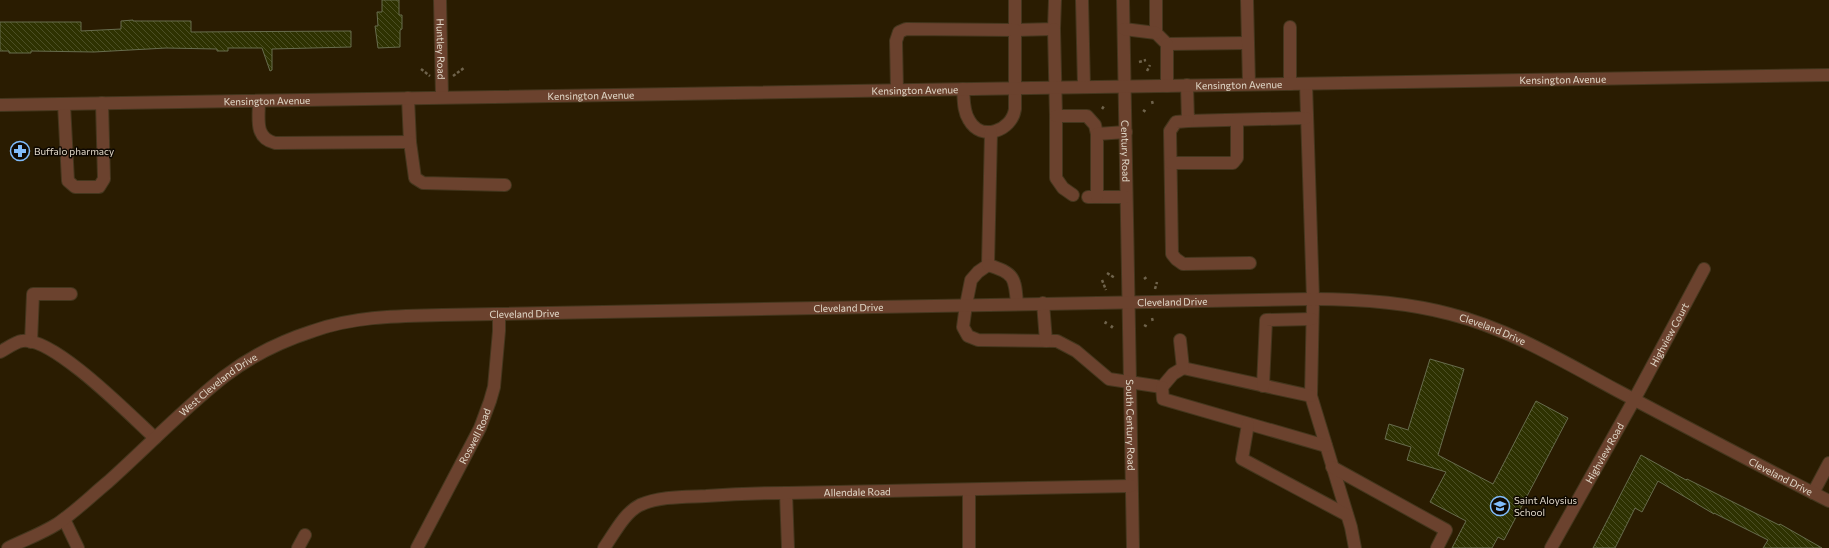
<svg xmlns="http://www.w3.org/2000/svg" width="1829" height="548" font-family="Commissioner,sans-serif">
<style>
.building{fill:url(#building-back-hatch);stroke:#676c4d}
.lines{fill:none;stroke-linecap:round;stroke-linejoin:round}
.minor-casing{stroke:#44361d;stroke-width:14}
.path{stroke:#6f634c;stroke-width:2.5;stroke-dasharray:3 2;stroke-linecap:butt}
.minor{stroke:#6b422e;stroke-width:12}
.labels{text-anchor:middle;stroke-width:3;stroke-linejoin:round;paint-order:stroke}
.street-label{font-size:10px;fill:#e1d8c8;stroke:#0e0801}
.poi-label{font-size:10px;fill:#e1d8c8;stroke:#0e0801;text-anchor:start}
</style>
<defs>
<pattern id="building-back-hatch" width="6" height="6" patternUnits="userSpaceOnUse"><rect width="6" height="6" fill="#2e3201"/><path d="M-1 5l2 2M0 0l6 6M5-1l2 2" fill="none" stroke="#4c4f25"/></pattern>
</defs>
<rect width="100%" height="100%" fill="#2a1c01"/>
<g class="building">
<polygon points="382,0 399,0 399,15 402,15 402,29 400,30 400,47 378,48 375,26 378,26 377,12 382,12"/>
<polygon points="133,20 133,21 191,21 191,32 351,31 351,47 272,49 272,70 270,71 262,48 228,48 228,51 217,51 217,49 166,48 94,52 31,51 31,53 9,53 9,51 0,51 0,22 81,22 81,31 121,29 121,21"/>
<polygon points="1430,359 1464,369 1438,455 1493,484 1536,401 1568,418 1504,540 1498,537 1492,548 1452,548 1466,521 1430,502 1446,472 1407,460 1411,447 1385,439 1389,424 1408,430"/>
<polygon points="1641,455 1686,480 1687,479 1779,525 1780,524 1822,548 1763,548 1768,540 1714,513 1714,514 1658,481 1642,512 1635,508 1615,548 1593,548"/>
</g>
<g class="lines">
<defs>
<g id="minor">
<path id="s1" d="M 440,0 L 442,97"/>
<polyline points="1015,0 1015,30 1054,29 1055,0"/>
<polyline points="1082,0 1084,87"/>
<path id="s2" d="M 1123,0 L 1133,548"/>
<polyline points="1156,0 1156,33 1167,44 1248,43"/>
<polyline points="1247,0 1249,84"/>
<polyline points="1054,29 1056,116 1056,178 1063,188 1073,195"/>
<polyline points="1124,29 1156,33"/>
<polyline points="1290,84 1290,27"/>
<polyline points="1306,84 1313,299 1311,396 1351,527 1355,548"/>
<polyline points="1187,85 1188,121 1306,118"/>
<polyline points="1167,86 1167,44"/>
<path d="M 897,90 L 896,41 L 899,32 L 906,29 L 1015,30 L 1015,109 C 1012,131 981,142 969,120 C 963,111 964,99 963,89"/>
<polyline points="408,98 410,142 415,178 423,183 505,185"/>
<path d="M 259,101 C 259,118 254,138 275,143 L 410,142"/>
<polyline points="64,104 68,181 75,187 99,187 104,179 102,103"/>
<path id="s3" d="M 0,105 L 1829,75"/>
<polyline points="1056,116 1087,116 1095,125 1097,134"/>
<polyline points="1188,121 1176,122 1170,131 1172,254 1176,259 1183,264 1250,263"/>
<polyline points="991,132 988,265 978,272 971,280 966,305 963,327 968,336 978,340 1057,341 1076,351 1109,379 1162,387 1173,374 1183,368 1311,396"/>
<polyline points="1171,163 1233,163 1237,158 1237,120"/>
<polyline points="1088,197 1126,197"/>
<polyline points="1097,197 1097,134 1126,132"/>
<path d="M 988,265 C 1015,273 1015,278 1017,304"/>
<polyline points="1043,303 1046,341"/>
<polyline points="1180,340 1183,368"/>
<polyline points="31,342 33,294 71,294"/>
<path d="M 0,352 C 6,349 15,342 22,341 C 52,335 132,417 155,438"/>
<polyline points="1263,386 1266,320 1312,319"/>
<polyline points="1162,387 1163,399 1326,446"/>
<polyline points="1248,424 1242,459 1347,515"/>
<polyline points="1332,467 1446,530 1437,548"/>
<polyline points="969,491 969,548"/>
<polyline points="786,493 788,548"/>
<polyline points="1813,493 1829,463"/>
<polyline points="64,519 78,548"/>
<path id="s4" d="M 8,548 C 24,540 41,534 57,524 C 75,512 91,496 108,482 C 147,447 183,409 225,376 C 251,356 282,341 313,331 C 354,316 399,316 442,315 L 1313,299 C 1359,299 1405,302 1450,314 C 1510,329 1564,362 1618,391 C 1688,428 1758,465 1829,501"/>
<polyline points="298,548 305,535"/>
<path id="s5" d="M 417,548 L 480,428 L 490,401 L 494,387 L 499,331 L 499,314"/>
<path id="s6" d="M 604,548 C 614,534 624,513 640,505 C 660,496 685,497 706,496 C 733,494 760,493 787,493 C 902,491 1017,489 1131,486"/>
<path id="s7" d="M 1551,548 L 1634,400 L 1704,269"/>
</g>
</defs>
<use href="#minor" class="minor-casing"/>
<g class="path">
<polyline points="1139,62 1146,60"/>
<polyline points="421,69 430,76"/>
<polyline points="1147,71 1150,65"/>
<polyline points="453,76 464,68"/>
<polyline points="1152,101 1153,105"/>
<polyline points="1102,109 1104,106"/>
<polyline points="1143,110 1146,112"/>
<polyline points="1107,273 1115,278"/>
<polyline points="1144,279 1148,276"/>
<polyline points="1102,280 1106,290"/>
<polyline points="1155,289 1157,282"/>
<polyline points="1152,318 1153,322"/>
<polyline points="1105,324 1107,320"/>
<polyline points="1144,325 1148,327"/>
<polyline points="1111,328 1113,325"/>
</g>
<use href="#minor" class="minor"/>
</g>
<defs>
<symbol id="pharmacy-ring" viewBox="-11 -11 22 22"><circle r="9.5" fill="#0e0801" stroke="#81bcfa" stroke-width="1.5"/><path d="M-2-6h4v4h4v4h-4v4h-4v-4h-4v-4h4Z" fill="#81bcfa"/></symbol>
<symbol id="school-ring" viewBox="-11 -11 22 22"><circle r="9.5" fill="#0e0801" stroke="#81bcfa" stroke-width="1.5"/><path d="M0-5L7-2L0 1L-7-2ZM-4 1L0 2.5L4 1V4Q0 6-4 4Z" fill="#81bcfa"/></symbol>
</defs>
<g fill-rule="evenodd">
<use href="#pharmacy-ring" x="9" y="140" width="22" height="22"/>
<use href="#school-ring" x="1489" y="495" width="22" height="22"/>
</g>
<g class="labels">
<g class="street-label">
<text dy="4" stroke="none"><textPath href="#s1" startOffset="49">Huntley Road</textPath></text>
<text dy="4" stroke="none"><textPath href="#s3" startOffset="1563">Kensington Avenue</textPath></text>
<text dy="4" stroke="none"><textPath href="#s3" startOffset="1239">Kensington Avenue</textPath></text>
<text dy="4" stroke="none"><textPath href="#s3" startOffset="915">Kensington Avenue</textPath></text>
<text dy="4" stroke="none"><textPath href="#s3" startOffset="591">Kensington Avenue</textPath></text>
<text dy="4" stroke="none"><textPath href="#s3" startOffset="267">Kensington Avenue</textPath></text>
<text dy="4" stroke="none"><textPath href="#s2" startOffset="151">Century Road</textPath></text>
<text dy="4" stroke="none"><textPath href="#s4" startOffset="1239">Cleveland Drive</textPath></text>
<text dy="4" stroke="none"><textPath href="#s4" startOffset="915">Cleveland Drive</textPath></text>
<text dy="4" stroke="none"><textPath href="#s4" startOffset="591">Cleveland Drive</textPath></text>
<text dy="4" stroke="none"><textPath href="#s4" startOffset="1563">Cleveland Drive</textPath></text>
<text dy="4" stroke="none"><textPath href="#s7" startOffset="244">Highview Court</textPath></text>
<text dy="4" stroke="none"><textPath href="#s4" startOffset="268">West Cleveland Drive</textPath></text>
<text dy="4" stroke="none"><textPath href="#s2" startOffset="425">South Century Road</textPath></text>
<text dy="4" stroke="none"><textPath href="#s5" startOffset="126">Roswell Road</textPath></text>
<text dy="4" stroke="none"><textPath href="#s7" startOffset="109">Highview Road</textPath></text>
<text dy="4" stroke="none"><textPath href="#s4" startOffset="1887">Cleveland Drive</textPath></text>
<text dy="4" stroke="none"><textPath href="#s6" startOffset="275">Allendale Road</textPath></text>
</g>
<g class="poi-label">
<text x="34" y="155">Buffalo pharmacy</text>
<text x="1514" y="504">Saint Aloysius<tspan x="1514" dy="12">School</tspan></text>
</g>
</g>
</svg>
